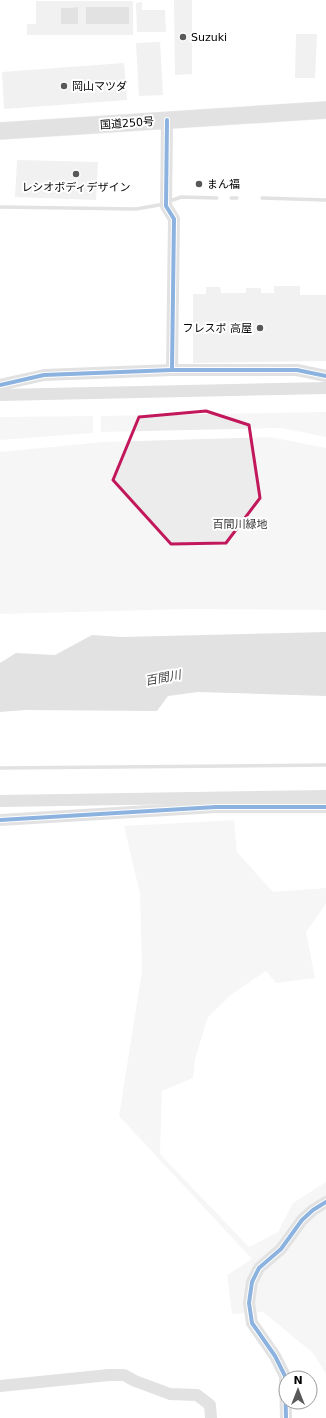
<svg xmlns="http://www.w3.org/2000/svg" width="326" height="1418" font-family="'DejaVu Sans','Noto Sans JP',sans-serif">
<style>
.green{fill:#ececec}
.water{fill:#bfbfbf}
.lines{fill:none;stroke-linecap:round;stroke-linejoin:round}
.stream{stroke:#bfbfbf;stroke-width:3.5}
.building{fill:#dfdfdf;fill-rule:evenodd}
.highway-casing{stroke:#dbdbdb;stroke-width:18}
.minor{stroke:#bebebe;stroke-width:12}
.highway{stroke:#bebebe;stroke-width:17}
.cycleway-casing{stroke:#fff;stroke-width:6}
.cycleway{stroke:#0057b8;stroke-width:4}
.marked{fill:none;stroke:#c2185b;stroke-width:3;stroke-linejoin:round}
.poi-dot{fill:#595959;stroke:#fff;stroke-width:1.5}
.labels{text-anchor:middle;stroke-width:4;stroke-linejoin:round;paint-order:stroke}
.poi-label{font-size:11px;fill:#000;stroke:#fff;text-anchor:start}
.street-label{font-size:11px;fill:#000;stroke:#fff}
.park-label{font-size:11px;fill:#333;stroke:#fff}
.water-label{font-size:12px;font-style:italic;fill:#444;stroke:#fff}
</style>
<rect width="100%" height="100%" fill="#fff"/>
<g class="green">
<polygon points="326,412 326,437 281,428 101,432 101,416"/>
<polygon points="93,416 93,433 0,440 0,417"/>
<polygon points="270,437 326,448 326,610 189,609 0,614 0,452 103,442"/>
<polygon points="234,820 237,852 273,892 326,888 326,904 306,932 315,978 276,983 266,971 232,994 208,1017 195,1059 193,1078 162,1091 160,1154 249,1247 278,1232 293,1203 326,1182 326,1374 313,1353 263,1312 232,1314 227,1275 252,1259 119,1116 142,971 140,894 124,826"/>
</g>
<g class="water">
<polygon points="78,7 78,24 61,24 61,8"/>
<rect x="86" y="7" width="43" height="17"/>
<polygon points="326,632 326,696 198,692 168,696 157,711 25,710 0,712 0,663 16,653 55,655 92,635 121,637"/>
</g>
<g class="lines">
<g class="stream">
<polyline points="231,198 237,198"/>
<polyline points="262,198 326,200"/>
<polyline points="0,207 136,209 159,205 181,197 217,198"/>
<polyline points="0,768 326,765"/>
</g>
</g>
<g class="building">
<polygon points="174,0 192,0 192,74 175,75"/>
<path d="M 36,1 L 133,1 L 133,35 L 27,35 L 27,24 L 36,24 ZM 78,7 L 78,24 L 61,24 L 61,8 ZM 86,7 L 129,7 L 129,24 L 86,24 Z"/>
<polygon points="142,2 142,10 165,10 166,32 137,32 136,3"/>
<polygon points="296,34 317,34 315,78 295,78"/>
<polygon points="160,42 163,95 139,96 136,43"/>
<polygon points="124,63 127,100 4,109 2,72"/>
<polygon points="17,160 98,162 96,200 15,197"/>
<polygon points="274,286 300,286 300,295 326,295 326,361 193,363 193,294 206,294 206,287 220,287 221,293 246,293 246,288 261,288 261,293 274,293"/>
</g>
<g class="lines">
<defs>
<polyline id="highway" points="0,131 326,110"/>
</defs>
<use href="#highway" class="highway-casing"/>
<g class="minor">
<polyline points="167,120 166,206 174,219 172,370"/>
<polyline points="0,385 44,375 172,370 297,370 326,376"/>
<polyline points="0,395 326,388"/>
<polyline points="0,801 326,796"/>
<polyline points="0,820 216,807 326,807"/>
<polyline points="0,1386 109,1375 124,1375 135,1381 170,1394 197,1395 210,1405 211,1418"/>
<polyline points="286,1418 285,1376 275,1356 252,1323 249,1303 252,1282 259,1268 281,1249 302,1220 313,1210 326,1202"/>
</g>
<use href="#highway" class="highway"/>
<defs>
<g id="cycleway">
<polyline points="167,120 166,206 174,219 172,370"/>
<polyline points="0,385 44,375 172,370 297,370 326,376"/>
<polyline points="0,820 216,807 326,807"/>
<polyline points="286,1418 285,1376 275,1356 252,1323 249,1303 252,1282 259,1268 281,1249 302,1220 313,1210 326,1202"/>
</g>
</defs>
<use href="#cycleway" class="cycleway-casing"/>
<use href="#cycleway" class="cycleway"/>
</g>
<path d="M0 0H326V1418H0ZM 206,411 L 249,425 L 260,498 L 226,543 L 171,544 L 113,480 L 139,417 Z" fill="#fff" fill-opacity=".55" fill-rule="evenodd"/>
<path class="marked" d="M 206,411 L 249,425 L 260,498 L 226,543 L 171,544 L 113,480 L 139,417 Z"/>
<g class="poi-dot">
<circle cx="183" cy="37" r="4"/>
<circle cx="64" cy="86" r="4"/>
<circle cx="76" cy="174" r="4"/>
<circle cx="199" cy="184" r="4"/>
<circle cx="260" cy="328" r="4"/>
</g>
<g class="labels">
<g class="poi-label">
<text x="191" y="41">Suzuki</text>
<text x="72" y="90">岡山マツダ</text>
<text x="207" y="188">まん福</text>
<text x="76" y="191" text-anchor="middle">レシオボディデザイン</text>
<text x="252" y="332" text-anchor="end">フレスポ 高屋</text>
</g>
<g class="street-label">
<text transform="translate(127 123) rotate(-4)" y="4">国道250号</text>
</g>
<g class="park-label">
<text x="240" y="528">百間川緑地</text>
</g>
<g class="water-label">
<text transform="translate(163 678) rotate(-11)" y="4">百間川</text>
</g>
</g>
<g transform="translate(298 1390)"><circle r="19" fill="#ffffff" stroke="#999999"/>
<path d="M0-3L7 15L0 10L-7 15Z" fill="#595959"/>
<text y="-6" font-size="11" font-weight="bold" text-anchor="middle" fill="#000000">N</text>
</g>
</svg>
